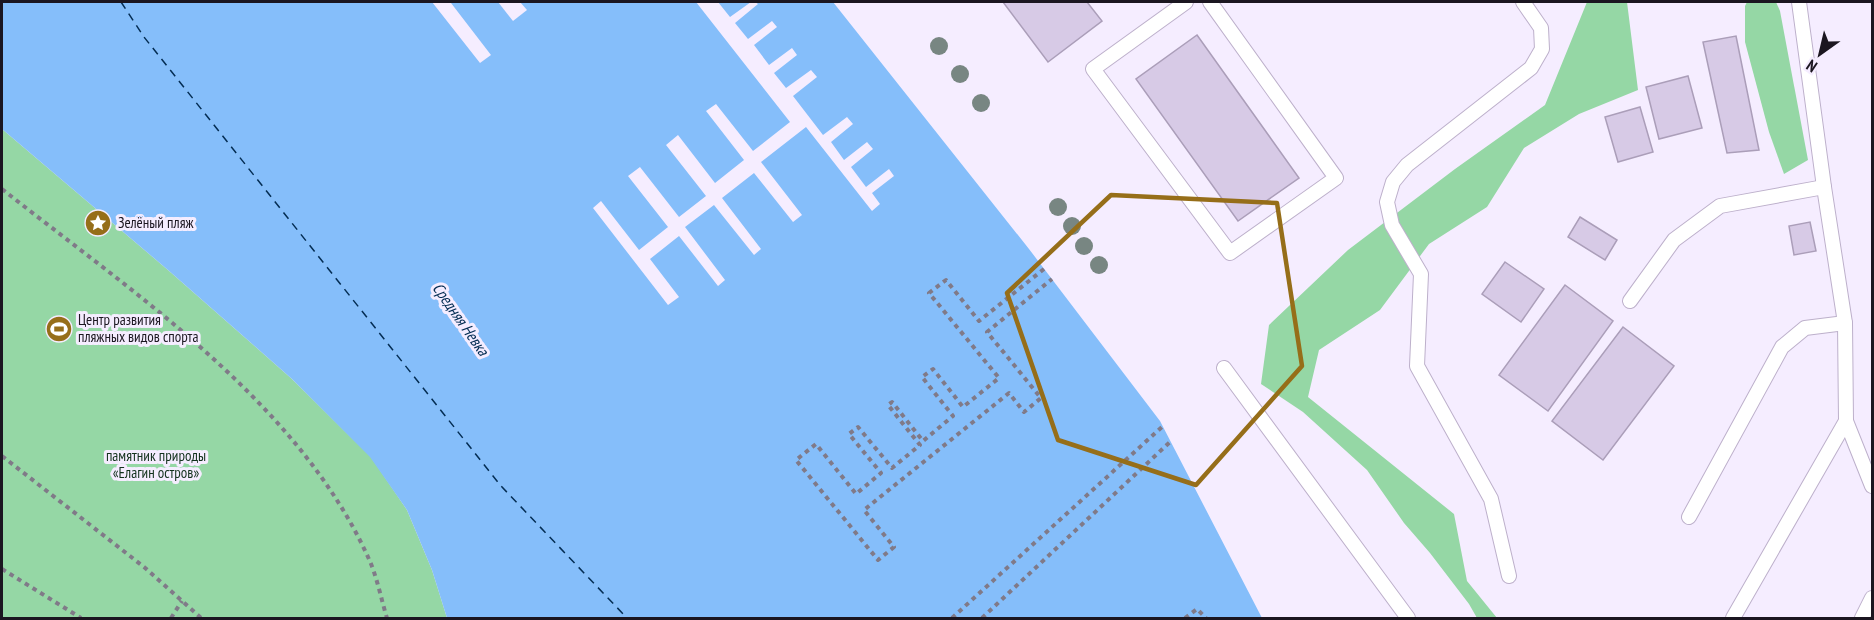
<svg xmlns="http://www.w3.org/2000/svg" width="1874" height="620" font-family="'PT Sans Narrow',sans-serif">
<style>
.green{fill:#95d7a5}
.water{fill:#85befa}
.pier{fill:#f5edff}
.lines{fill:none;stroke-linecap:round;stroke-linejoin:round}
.ferry{stroke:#042d53;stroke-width:1.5;stroke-dasharray:8 6;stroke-linecap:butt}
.building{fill:#d7cae6;stroke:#ab9eb9;stroke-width:1.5}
.service-casing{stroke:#bdb0cb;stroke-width:16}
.path{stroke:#807a88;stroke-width:4;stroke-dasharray:4.5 4.5;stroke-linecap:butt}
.service{stroke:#fff;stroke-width:14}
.tree{fill:#788682}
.marked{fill:none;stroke:#966e19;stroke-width:4.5;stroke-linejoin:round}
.labels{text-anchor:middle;stroke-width:6;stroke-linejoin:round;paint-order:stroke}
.poi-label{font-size:15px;fill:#1b1620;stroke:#f5edff;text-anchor:start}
.park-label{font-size:15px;fill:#12311c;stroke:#f5edff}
.water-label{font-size:16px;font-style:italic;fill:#042d53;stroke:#f5edff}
</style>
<rect width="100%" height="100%" fill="#f5edff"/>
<g class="green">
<polygon points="1587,2 1627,2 1638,90 1579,114 1524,148 1487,207 1429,244 1380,310 1319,350 1308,397 1454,514 1467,581 1497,618 1477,618 1469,604 1430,553 1404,523 1367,470 1303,412 1261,384 1269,325 1348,250 1455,169 1545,105"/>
<polygon points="1747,2 1776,2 1780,11 1808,160 1784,174 1769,132 1745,42 1745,6"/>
<polygon points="2,129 168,270 292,379 371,457 407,510 432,570 447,618 2,618"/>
</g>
<polygon class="water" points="2,2 833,2 1029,249 1160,421 1262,618 447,618 432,570 407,510 370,457 292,379 168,270 2,129"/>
<g class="pier">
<polygon points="432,2 452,2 451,3 491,55 480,63"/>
<polygon points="498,2 520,2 527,10 513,21"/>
<polygon points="696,2 718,2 730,17 751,2 755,2 758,4 735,23 748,39 772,21 777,27 754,45 769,65 792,48 797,55 774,73 786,88 811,70 817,77 793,96 823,135 847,117 853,124 831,142 844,160 867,142 873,149 851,167 866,187 889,169 894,176 872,193 880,204 872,211 806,127 761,162 802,215 793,222 754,173 722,198 761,249 754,255 714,205 685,227 725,280 718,286 679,236 650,259 679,297 668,305 593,208 601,201 639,250 668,227 628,176 640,167 679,217 706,196 666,145 678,135 715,183 744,160 706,111 716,104 753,151 790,122"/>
</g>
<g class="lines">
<polyline class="ferry" points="121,2 144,37 501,486 627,618"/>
</g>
<g class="building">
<polygon points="1003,2 1087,2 1102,21 1048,62"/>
<polygon points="1197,35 1299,178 1238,221 1136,79"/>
<polygon points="1736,36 1759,150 1727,153 1703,42"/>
<polygon points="1688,76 1702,128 1659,139 1646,87"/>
<polygon points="1640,107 1653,152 1618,162 1605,117"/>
<polygon points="1580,217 1617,240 1605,260 1568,237"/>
<polygon points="1810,222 1816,251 1794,255 1789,226"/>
<polygon points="1505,262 1544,289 1521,322 1482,294"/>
<polygon points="1565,285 1613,321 1548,411 1499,375"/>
<polygon points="1623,327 1674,366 1603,460 1552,421"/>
</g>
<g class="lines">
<defs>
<g id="service">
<polyline points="1186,2 1093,69 1230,253 1336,178 1210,2"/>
<polyline points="1799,2 1824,187 1845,323 1846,421 1872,486"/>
<polyline points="1630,301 1674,240 1720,206 1824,187"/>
<polyline points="1224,368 1408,618"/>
<polyline points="1689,517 1782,347 1805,328 1845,323"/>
<polyline points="1509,576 1491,499 1417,366 1421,274 1392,225 1387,202 1393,182 1407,165 1531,68 1542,49 1541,28 1523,2"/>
<polyline points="1733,618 1846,421"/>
<polyline points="1862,618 1872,598"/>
</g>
</defs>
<use href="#service" class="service-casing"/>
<g class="path">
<path d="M 2,189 C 133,293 297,401 368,557 C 377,576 381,599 387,618"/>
<polyline points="1044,269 979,321 946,280 929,293 999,378 963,407 933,369 922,377 953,416 923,441 892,402 888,405 920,445 892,468 858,427 849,434 881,473 856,494 816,444 796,460 878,560 894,547 864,510 1009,393 1024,412 1041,398 987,332 1052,279"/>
<polyline points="2,456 144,567 201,618"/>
<polyline points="2,569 81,618"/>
<polyline points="171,618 182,601"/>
<polyline points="952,618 1163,426"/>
<polyline points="982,618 1171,441"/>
<polyline points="1185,618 1197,609 1206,618"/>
</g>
<use href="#service" class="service"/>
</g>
<g class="tree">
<circle cx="939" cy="46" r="9"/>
<circle cx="960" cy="74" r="9"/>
<circle cx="981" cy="103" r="9"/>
<circle cx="1058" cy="207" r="9"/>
<circle cx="1072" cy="226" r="9"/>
<circle cx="1084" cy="246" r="9"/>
<circle cx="1099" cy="265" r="9"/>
</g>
<path class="marked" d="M 1111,195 L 1277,203 L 1302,366 L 1196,485 L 1058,440 L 1007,293 Z"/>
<defs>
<symbol id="sight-disc" viewBox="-11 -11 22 22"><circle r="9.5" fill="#966e19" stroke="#f5edff"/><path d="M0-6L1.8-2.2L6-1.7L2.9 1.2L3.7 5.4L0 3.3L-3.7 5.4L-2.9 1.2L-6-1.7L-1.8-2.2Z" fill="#fff"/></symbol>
<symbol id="stadium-disc" viewBox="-11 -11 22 22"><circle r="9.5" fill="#966e19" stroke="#f5edff"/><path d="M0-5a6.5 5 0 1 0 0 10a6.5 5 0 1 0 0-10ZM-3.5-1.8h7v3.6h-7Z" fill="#fff"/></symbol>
</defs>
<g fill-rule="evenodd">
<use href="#sight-disc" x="83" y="208" width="30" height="30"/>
<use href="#stadium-disc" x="44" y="314" width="30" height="30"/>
</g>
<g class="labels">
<g class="poi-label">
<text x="118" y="228">Зелёный пляж</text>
<text x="78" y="325">Центр развития<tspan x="78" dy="17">пляжных видов спорта</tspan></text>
</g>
<g class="park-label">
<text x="156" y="461">памятник природы<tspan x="156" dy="17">«Елагин остров»</tspan></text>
</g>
<g class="water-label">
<text transform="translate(461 319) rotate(55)" y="6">Средняя Невка</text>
</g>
</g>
<rect width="1874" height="620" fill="none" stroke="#1b1620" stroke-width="6"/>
<g transform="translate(1820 54) rotate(214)" stroke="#f5edff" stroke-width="4.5" paint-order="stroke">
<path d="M0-4.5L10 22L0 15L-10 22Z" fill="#1b1620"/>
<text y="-9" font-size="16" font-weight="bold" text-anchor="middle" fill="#1b1620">N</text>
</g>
</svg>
